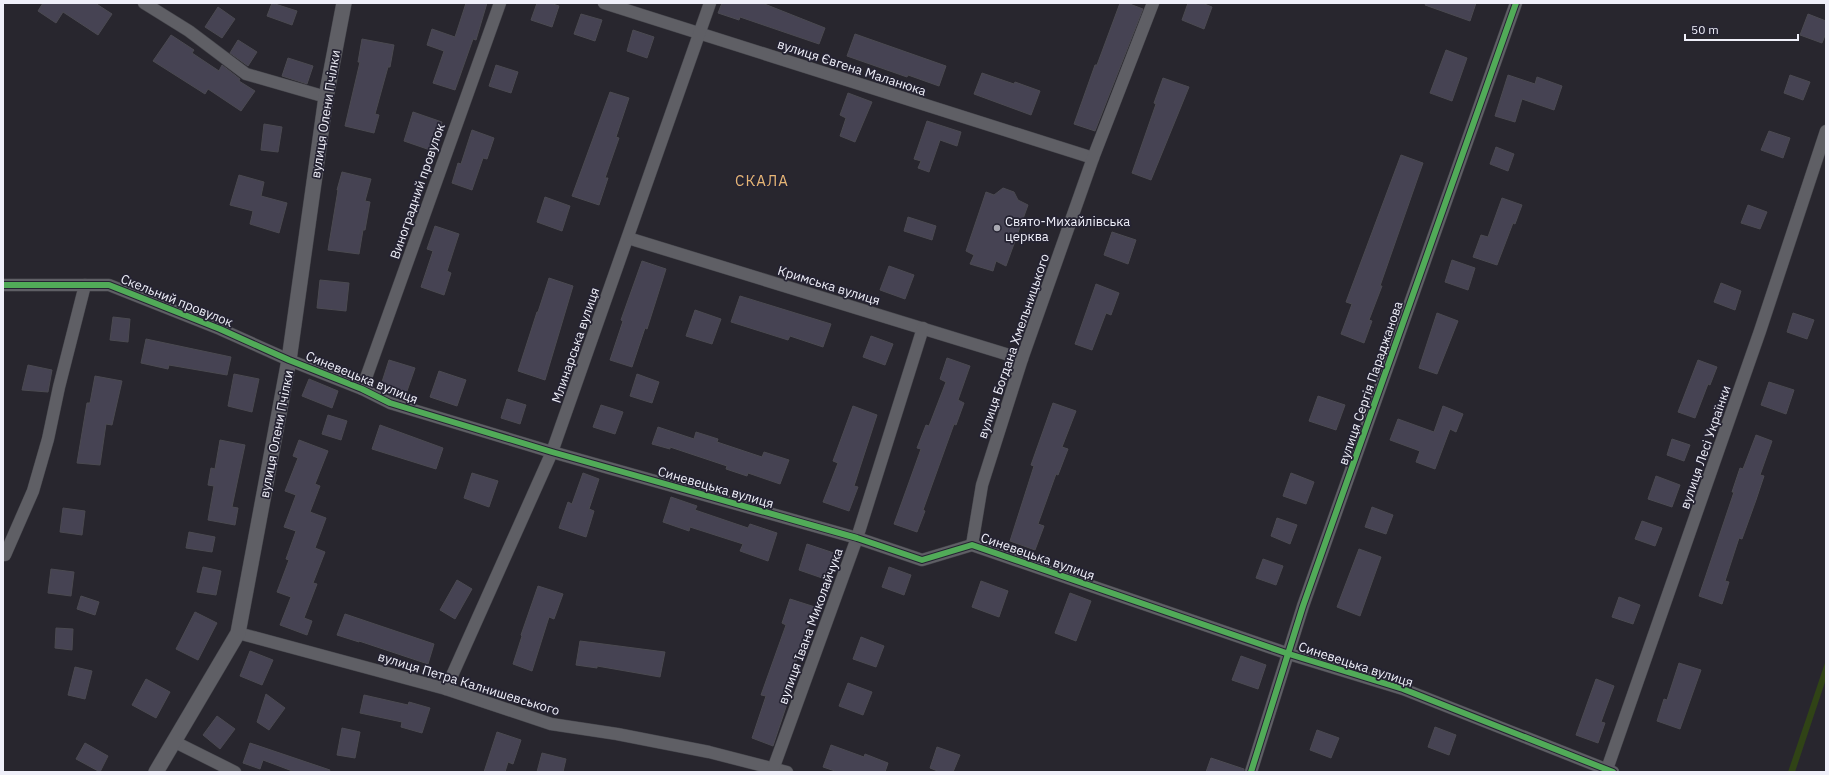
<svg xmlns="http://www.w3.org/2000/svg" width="1829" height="775" font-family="'IBM Plex Sans',sans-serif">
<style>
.green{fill:#304316}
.building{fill:#464353;stroke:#4b4a51}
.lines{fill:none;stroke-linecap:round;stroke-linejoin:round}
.minor-casing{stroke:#45454b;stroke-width:13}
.tertiary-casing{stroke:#45454b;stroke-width:16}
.minor{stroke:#5f5f65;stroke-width:12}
.tertiary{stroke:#5f5f65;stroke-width:15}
.cycleway-casing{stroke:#252332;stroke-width:8}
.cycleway{stroke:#51ab58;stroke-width:6}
.poi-dot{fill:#a9a9b2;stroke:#252332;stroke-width:1.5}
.labels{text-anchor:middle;stroke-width:3.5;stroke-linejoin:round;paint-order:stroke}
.street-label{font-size:13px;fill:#efeff9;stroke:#252332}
.poi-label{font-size:13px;fill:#efeff9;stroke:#252332;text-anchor:start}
.quarter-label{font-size:15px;letter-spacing:1px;fill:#e7b675;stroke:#252332}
</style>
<rect width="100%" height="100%" fill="#28262e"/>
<polygon class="green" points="1826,660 1826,679 1795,772 1788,772"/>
<g class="building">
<polygon points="43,3 95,3 112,14 98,35 63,12 56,23 38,11"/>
<polygon points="272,3 297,11 292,25 267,16"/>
<polygon points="466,3 487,3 476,40 473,39 455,90 433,83 444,51 427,45 432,29 455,37"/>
<polygon points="537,3 550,3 559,6 552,27 531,20"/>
<polygon points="722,3 762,3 825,28 819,44 740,17 739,20 718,13"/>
<polygon points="1120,3 1127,3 1143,9 1095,131 1074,124 1095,65 1097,65"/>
<polygon points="1188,3 1202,3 1212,7 1204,29 1182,20"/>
<polygon points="1426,3 1476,3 1470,21 1425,5"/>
<polygon points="218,7 235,19 222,38 205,27"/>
<polygon points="581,14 602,20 595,41 574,34"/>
<polygon points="1808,14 1826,21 1826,33 1822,43 1800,35"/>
<polygon points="633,30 654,37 647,58 627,51"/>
<polygon points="855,34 946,66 939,86 908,75 907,77 847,56"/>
<polygon points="171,35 194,50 192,53 219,71 222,65 240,79 239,81 255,91 241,111 208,89 205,94 153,61"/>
<polygon points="362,39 394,45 390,67 388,67 375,114 379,115 374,133 345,126 360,62 358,62"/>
<polygon points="238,40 257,52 248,66 230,53"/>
<polygon points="1446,50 1467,58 1452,101 1430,93"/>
<polygon points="288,58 313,66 307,84 282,76"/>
<polygon points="496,65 518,72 511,93 489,86"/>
<polygon points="982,73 1014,84 1015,82 1040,91 1031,115 974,94"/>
<polygon points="1508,75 1535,84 1537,77 1562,86 1554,110 1522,99 1515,122 1495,116"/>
<polygon points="1790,75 1810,82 1803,100 1784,93"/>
<polygon points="1163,78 1189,87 1151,180 1132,173 1156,104 1154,103"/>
<polygon points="610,92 629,98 616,137 619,138 605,178 608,178 599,205 572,196"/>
<polygon points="848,93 872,102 855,142 840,136 846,118 840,115"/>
<polygon points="413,112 442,122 433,151 404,141"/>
<polygon points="927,121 961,132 957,146 940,140 929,172 918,168 921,161 914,159"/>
<polygon points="264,124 282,127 278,152 261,150"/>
<polygon points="472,130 494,138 487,159 483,158 472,190 452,183 458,163 461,164"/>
<polygon points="1769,131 1790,138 1783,158 1761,150"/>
<polygon points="1496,147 1514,154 1508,171 1490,164"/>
<polygon points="1401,155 1423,163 1380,286 1382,286 1369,320 1372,321 1364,343 1341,334 1352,304 1346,302"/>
<polygon points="342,172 371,179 365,201 370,202 365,230 363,230 359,254 328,250 338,190 337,190"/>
<polygon points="239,175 264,182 261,196 287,203 279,233 250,224 253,211 230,205"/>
<polygon points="1003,188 1014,192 1018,200 1028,205 1006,266 996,261 993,271 970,264 974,255 966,251 986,192 994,195"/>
<polygon points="545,197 570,206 562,231 537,222"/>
<polygon points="1502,198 1522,205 1515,224 1513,223 1497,265 1473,257 1481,235 1488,237"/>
<polygon points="1748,205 1767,212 1760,229 1741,223"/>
<polygon points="908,217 936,226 932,240 904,231"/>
<polygon points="435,226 459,234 447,271 451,273 444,295 421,287 433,251 427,249"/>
<polygon points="1112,232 1136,240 1128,264 1104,255"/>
<polygon points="1452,260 1475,268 1468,290 1445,282"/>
<polygon points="642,261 666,269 647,329 645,328 632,367 610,360 623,321 621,320"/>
<polygon points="889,266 914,275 905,299 880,290"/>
<polygon points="549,278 573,286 545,380 518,371 537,312 538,312"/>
<polygon points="320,280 349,283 346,311 317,308"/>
<polygon points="1721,283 1741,291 1735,310 1714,302"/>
<polygon points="1096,284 1119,293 1111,315 1106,313 1092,350 1075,344"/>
<polygon points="740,296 831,324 823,347 790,336 788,340 731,322"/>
<polygon points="695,310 721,319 712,344 686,336"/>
<polygon points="1437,313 1458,321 1437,374 1419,368"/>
<polygon points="1793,313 1814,320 1807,339 1787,332"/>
<polygon points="113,317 130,319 128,342 110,340"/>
<polygon points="871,336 893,344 885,365 863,357"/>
<polygon points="146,339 231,357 227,375 169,365 168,369 141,363"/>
<polygon points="947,358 970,366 958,400 964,403 956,425 954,424 923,510 925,511 917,532 894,524 921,449 917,448 926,425 929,426 946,382 940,379"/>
<polygon points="389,360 415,368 406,394 381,385"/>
<polygon points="1698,360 1717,367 1710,385 1708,384 1695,418 1678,412"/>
<polygon points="28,365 52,370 48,392 22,390"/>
<polygon points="439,371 466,380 457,406 430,397"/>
<polygon points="234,374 259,379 252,412 228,406"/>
<polygon points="637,374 659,382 652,403 630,396"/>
<polygon points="95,376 122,381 112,425 106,424 100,465 77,463 87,403 90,403"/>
<polygon points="309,379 338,391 332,408 302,396"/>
<polygon points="1769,382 1794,390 1786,414 1761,405"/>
<polygon points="1318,396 1345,405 1336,430 1309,421"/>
<polygon points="507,399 526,405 520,424 501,418"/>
<polygon points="1053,403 1076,411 1062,447 1068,449 1058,475 1056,474 1038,524 1044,526 1035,550 1010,541 1034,466 1031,465"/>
<polygon points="601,405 623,412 615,434 593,427"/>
<polygon points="853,406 877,415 854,486 858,487 849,511 823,502 838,463 833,461"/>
<polygon points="1443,406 1463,414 1456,432 1450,429 1435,469 1416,462 1420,451 1390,440 1398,419 1434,432"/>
<polygon points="328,415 347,421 341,440 322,434"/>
<polygon points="380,425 443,448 436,469 372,449"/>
<polygon points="658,427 694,439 696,432 718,439 717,442 762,457 764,452 789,460 780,484 748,473 747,476 726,469 727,466 670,447 670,449 652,444"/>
<polygon points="1756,435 1772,441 1760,475 1764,476 1756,500 1742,539 1739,538 1725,581 1729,582 1722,604 1699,596 1734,492 1732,492 1740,468 1743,469"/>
<polygon points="1672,439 1690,445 1684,461 1667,455"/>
<polygon points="220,440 245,445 232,507 238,508 235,525 208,520 214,486 208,485 211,468 215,469"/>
<polygon points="299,440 328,451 315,484 320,486 310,512 326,518 315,548 325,552 313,583 317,584 304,618 312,621 307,635 280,625 291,597 277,592 289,560 286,559 296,531 284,527 296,495 285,491 298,458 293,456"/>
<polygon points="472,473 498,481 489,507 464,498"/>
<polygon points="583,473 599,479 589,509 594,511 586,537 559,528 568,502 572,504"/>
<polygon points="1291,473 1314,482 1306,504 1283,496"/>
<polygon points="1656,476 1680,485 1672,507 1648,499"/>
<polygon points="671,497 697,506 695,510 748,528 750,524 777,533 768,561 740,551 743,544 690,527 689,531 663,522"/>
<polygon points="1372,507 1393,515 1386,534 1365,527"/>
<polygon points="63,508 85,511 82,535 60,532"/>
<polygon points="1277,518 1297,525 1290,544 1271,536"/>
<polygon points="1642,521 1662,528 1655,546 1635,539"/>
<polygon points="189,532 215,537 212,552 186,548"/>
<polygon points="807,544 834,553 825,579 799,570"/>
<polygon points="1359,549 1381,557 1360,616 1337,607"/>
<polygon points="1263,559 1283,566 1276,585 1256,578"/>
<polygon points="203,567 221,571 216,595 197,592"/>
<polygon points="889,567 911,575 904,595 882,587"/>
<polygon points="51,569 74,572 71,596 48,593"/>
<polygon points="457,580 472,589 455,619 440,610"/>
<polygon points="981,581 1008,591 999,617 972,607"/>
<polygon points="538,586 563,594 554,619 549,617 532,671 513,664 522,636 521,635"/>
<polygon points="1070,593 1091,601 1076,641 1055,633"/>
<polygon points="81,596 99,602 95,615 77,609"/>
<polygon points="1619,597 1640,605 1633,624 1612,617"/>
<polygon points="790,599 815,607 791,676 796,677 773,746 752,738 766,696 761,695 786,625 782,623"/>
<polygon points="195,612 217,623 198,660 176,649"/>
<polygon points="345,614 434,644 428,664 359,641 359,642 337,635"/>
<polygon points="56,628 73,629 72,650 55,648"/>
<polygon points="861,637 884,646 876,667 853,659"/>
<polygon points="580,641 665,652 660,677 597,666 597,668 576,665"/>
<polygon points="250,651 273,660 262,685 240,676"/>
<polygon points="1241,656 1266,665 1258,689 1232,680"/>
<polygon points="1679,663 1701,670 1680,729 1657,721 1664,699 1667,700"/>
<polygon points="75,667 92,671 85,699 68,695"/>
<polygon points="146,679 170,692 156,718 132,705"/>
<polygon points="1596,679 1614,686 1601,722 1605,723 1598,743 1576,735"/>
<polygon points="848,683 872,692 863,715 839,706"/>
<polygon points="266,694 285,708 269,730 257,722"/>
<polygon points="364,695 408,705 409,702 430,708 422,733 401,727 402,722 360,713"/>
<polygon points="217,716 235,729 220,749 203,735"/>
<polygon points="1435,727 1456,735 1449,755 1428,747"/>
<polygon points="342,728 360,732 355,758 337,755"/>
<polygon points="1317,730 1339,738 1331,758 1310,750"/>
<polygon points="497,732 521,740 513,764 508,762 505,772 484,772"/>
<polygon points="85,743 108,756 100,772 76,759"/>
<polygon points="250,743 330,770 329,772 295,772 263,760 260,769 243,763"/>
<polygon points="831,745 864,757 865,754 888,763 885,772 838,772 823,767"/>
<polygon points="937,747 960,755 953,772 940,772 930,768"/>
<polygon points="542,753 566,759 563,772 537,772"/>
<polygon points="1211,758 1244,769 1244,772 1206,772"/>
</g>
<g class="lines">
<defs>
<g id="minor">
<polyline points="144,3 189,31 246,74 326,97"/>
<polyline points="604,3 1093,158"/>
<polyline points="628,238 1022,359"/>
<polyline points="3,285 109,285 220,329 289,360 362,389 390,403 552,452 857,538 922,560 972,545 1289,654 1403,689 1613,772"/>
<polyline points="362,389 500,3"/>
<polyline points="972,545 982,485 1022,359 1093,158 1153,3"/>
<polyline points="5,555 33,491 48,439 59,387 85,285"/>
<polyline points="238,633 446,689 551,724 617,734 709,752 787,772"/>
<polyline points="446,689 552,452 710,3"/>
<polyline points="175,742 235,772"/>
<polyline points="772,772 857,538 923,328"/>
<polyline points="1251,772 1303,606 1516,3"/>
<polyline points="1606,772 1760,331 1826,131"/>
</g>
<polyline id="tertiary" points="156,772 238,633 289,360 326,97 344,3"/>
</defs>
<use href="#minor" class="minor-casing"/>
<use href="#tertiary" class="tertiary-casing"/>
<use href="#minor" class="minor"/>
<use href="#tertiary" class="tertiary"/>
<defs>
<g id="cycleway">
<polyline points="3,285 109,285 220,329 289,360 362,389 390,403 552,452 857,538 922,560 972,545 1289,654 1403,689 1613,772"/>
<polyline points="1251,772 1303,606 1516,3"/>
</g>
</defs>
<use href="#cycleway" class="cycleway-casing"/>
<use href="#cycleway" class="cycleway"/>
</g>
<circle class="poi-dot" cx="997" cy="228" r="4"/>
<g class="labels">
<g class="street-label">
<text transform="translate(852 67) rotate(18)" y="5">вулиця Євгена Маланюка</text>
<text transform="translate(325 114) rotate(-81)" y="5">вулиця Олени Пчілки</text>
<text transform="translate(417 191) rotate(-71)" y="5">Виноградний провулок</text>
<text transform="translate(829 285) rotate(17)" y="5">Кримська вулиця</text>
<text transform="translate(177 300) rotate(22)" y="5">Скельний провулок</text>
<text transform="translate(575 345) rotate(-71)" y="5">Млинарська вулиця</text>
<text transform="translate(1013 346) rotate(-71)" y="5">вулиця Богдана Хмельницького</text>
<text transform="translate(362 377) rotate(22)" y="5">Синевецька вулиця</text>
<text transform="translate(1370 383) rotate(-71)" y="5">вулиця Сергія Параджанова</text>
<text transform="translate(276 434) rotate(-79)" y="5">вулиця Олени Пчілки</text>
<text transform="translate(1705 447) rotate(-71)" y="5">вулиця Лесі Українки</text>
<text transform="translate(716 487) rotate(16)" y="5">Синевецька вулиця</text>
<text transform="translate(1038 556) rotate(19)" y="5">Синевецька вулиця</text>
<text transform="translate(810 626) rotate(-70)" y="5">вулиця Івана Миколайчука</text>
<text transform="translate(1356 664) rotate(18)" y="5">Синевецька вулиця</text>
<text transform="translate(469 683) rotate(17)" y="5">вулиця Петра Калнишевського</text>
</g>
<g class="poi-label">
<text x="1005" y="226">Свято-Михайлівська<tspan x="1005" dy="15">церква</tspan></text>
</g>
<g class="quarter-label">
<text x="762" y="186">СКАЛА</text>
</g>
</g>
<rect width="1829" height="775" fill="none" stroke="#efeff9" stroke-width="8"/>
<path d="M1685 34v6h113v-6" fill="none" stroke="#efeff9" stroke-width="2"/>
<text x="1691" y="34" font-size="12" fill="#efeff9" stroke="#252332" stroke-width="3" paint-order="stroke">50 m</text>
</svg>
